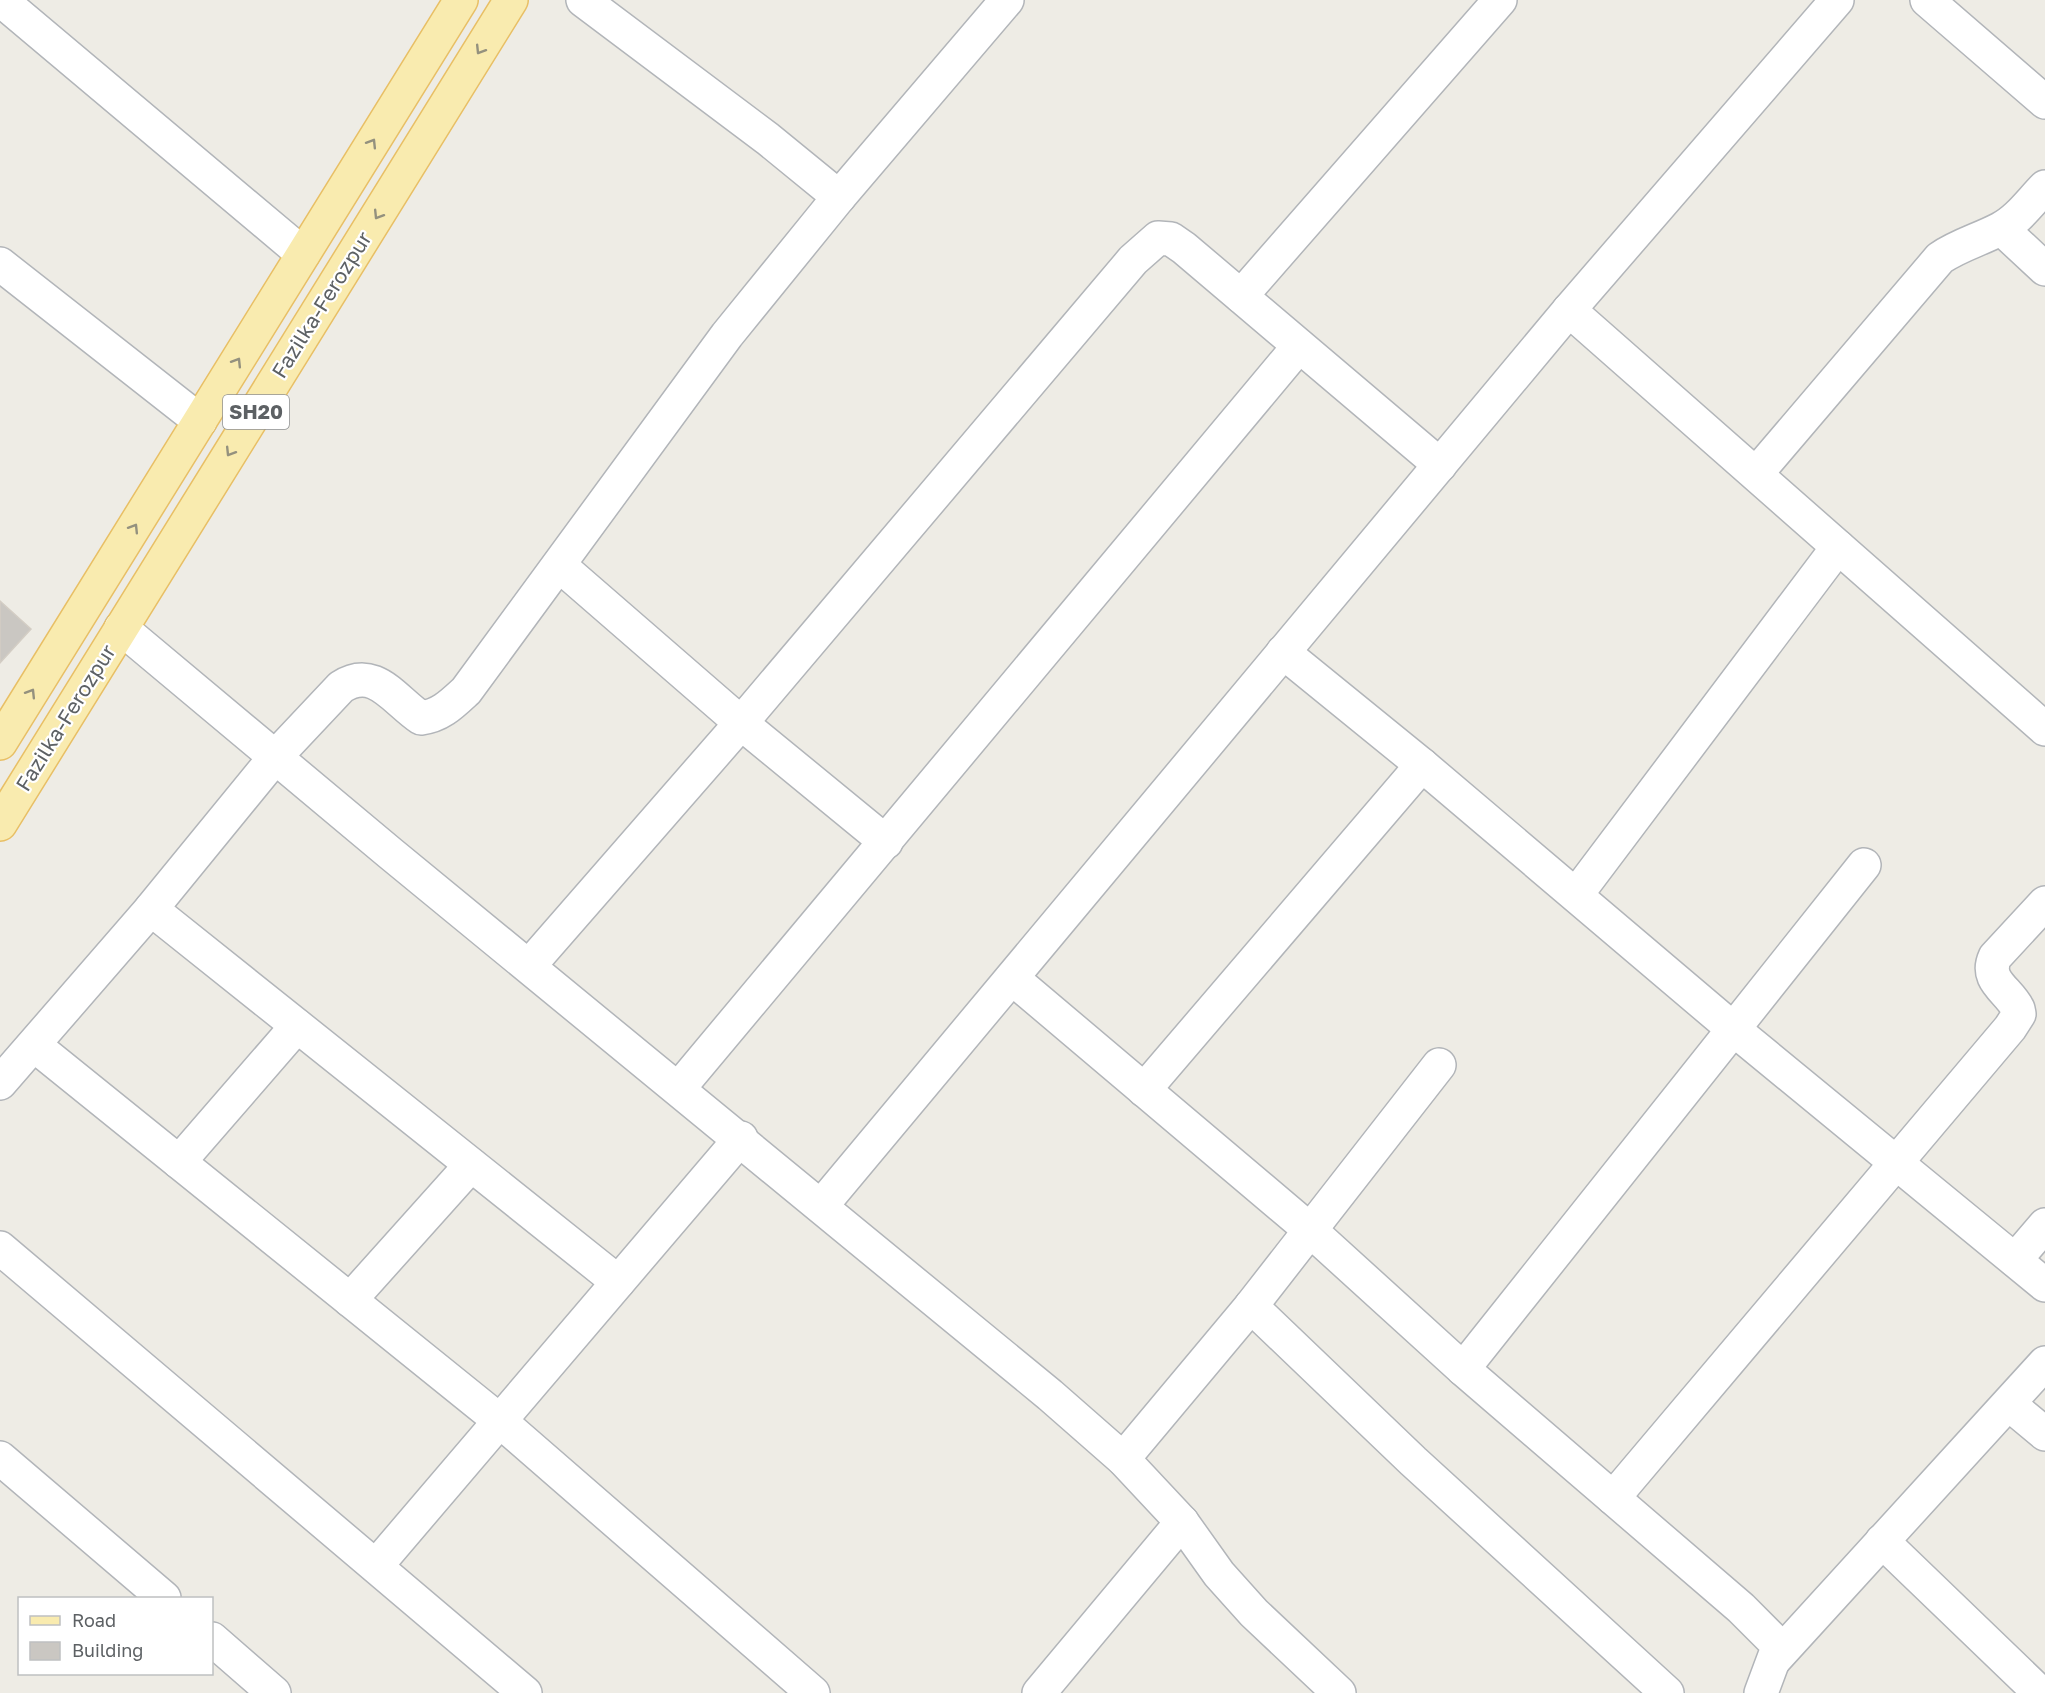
<svg xmlns="http://www.w3.org/2000/svg" width="2045" height="1693" font-family="'Golos Text',sans-serif">
<style>
.building{fill:#cac7c2;stroke:#d3cdc4;stroke-width:1.5}
.lines{fill:none;stroke-linecap:round;stroke-linejoin:round}
.minor-casing{stroke:#b2b5b9;stroke-width:36}
.primary-casing{stroke:#e8bf65;stroke-width:36}
.minor{stroke:#fff;stroke-width:33}
.primary{stroke:#f9ebaf;stroke-width:33}
.oneway{stroke:#94917e}
.labels{text-anchor:middle;stroke-width:4.5;stroke-linejoin:round;paint-order:stroke}
.shield{fill:#fff;stroke:#8e9092;stroke-width:1.5}
.shield-label{font-size:20px;font-weight:bold;fill:#5d6164}
.street-label{font-size:21px;fill:#5d6164;stroke:#fff}
</style>
<rect width="100%" height="100%" fill="#eeece5"/>
<polygon class="building" points="0,601 31,629 0,663"/>
<g class="lines">
<defs>
<g id="minor">
<polyline points="1,0 303,254"/>
<polyline points="583,0 768,139 839,197"/>
<polyline points="1927,0 2045,102"/>
<polyline points="2002,229 2045,269"/>
<polyline points="0,264 200,421"/>
<polyline points="1241,296 1500,0"/>
<polyline points="1569,310 2045,729"/>
<path d="M 1756,474 L 1940,258 C 1959,245 1979,240 2000,229 C 2018,220 2031,201 2045,187"/>
<polyline points="559,565 741,723 886,842"/>
<polyline points="121,628 390,853 1050,1395 1123,1459 1182,1522 1219,1574 1254,1613 1339,1693"/>
<polyline points="1283,652 1422,765 1732,1028 2045,1285"/>
<polyline points="1576,895 1838,547"/>
<polyline points="151,909 618,1282"/>
<polyline points="529,966 741,723 1133,260 1158,238 1171,239 1184,248 1440,465"/>
<polyline points="1012,978 1310,1230 1463,1369 1741,1608 1774,1641 1777,1650 1761,1693"/>
<polyline points="34,1045 500,1421 813,1693"/>
<path d="M 0,1083 L 151,909 L 276,756 L 341,687 C 375,665 394,700 421,718 C 440,716 452,704 466,691 L 727,335 L 839,197 L 1007,0"/>
<polyline points="679,1088 1299,346"/>
<polyline points="1144,1090 1422,765"/>
<polyline points="179,1162 297,1026"/>
<polyline points="822,1205 1569,310 1837,0"/>
<polyline points="0,1248 525,1693"/>
<polyline points="2015,1260 2045,1225"/>
<polyline points="350,1300 471,1165"/>
<polyline points="1251,1306 1413,1461 1667,1693"/>
<polyline points="1463,1369 1864,865"/>
<polyline points="2009,1404 2045,1434"/>
<polyline points="0,1458 164,1598"/>
<polyline points="1123,1459 1251,1306 1439,1065"/>
<path d="M 1613,1498 L 2010,1028 L 2019,1014 L 2018,1009 C 2009,990 1984,981 1995,957 L 2045,903"/>
<polyline points="1882,1541 2040,1693"/>
<polyline points="376,1566 741,1138"/>
<polyline points="212,1639 274,1693"/>
<polyline points="1775,1659 2045,1363"/>
<polyline points="1039,1693 1182,1522"/>
</g>
<g id="primary">
<polyline points="0,743 461,0"/>
<polyline points="0,824 511,0"/>
</g>
</defs>
<use href="#minor" class="minor-casing"/>
<use href="#primary" class="primary-casing"/>
<use href="#minor" class="minor"/>
<use href="#primary" class="primary"/>
</g>
<defs><path id="oneway-chevron" d="M-2-3.5L2.5 0L-2 3.5" fill="none" stroke-width="1.6" stroke-linecap="round" stroke-linejoin="round" transform="scale(1.5)"/></defs>
<g class="oneway">
<use href="#oneway-chevron" transform="translate(480 50) rotate(122)"/>
<use href="#oneway-chevron" transform="translate(372 143) rotate(-58)"/>
<use href="#oneway-chevron" transform="translate(378 215) rotate(122)"/>
<use href="#oneway-chevron" transform="translate(237 362) rotate(-58)"/>
<use href="#oneway-chevron" transform="translate(230 452) rotate(122)"/>
<use href="#oneway-chevron" transform="translate(134 528) rotate(-58)"/>
<use href="#oneway-chevron" transform="translate(31 693) rotate(-58)"/>
</g>
<g class="labels">
<rect class="shield" x="223" y="395" width="66" height="34" rx="4.5"/>
<g class="shield-label">
<text x="256" y="419">SH20</text>
</g>
<g class="street-label">
<text transform="translate(322 305) rotate(-58)" y="7">Fazilka-Ferozpur</text>
<text transform="translate(66 718) rotate(-58)" y="7">Fazilka-Ferozpur</text>
</g>
</g>
<rect x="18" y="1597" width="195" height="78" fill="#ffffff" stroke="#bec0c1" stroke-width="1.5"/>
<rect x="30" y="1616" width="30" height="9" fill="#f9ebaf" stroke="#bec0c1" stroke-width="1.5"/>
<text x="72" y="1627" font-size="18" fill="#5d6164">Road</text>
<rect x="30" y="1642" width="30" height="18" fill="#cac7c2" stroke="#bec0c1" stroke-width="1.5"/>
<text x="72" y="1657" font-size="18" fill="#5d6164">Building</text>
</svg>
